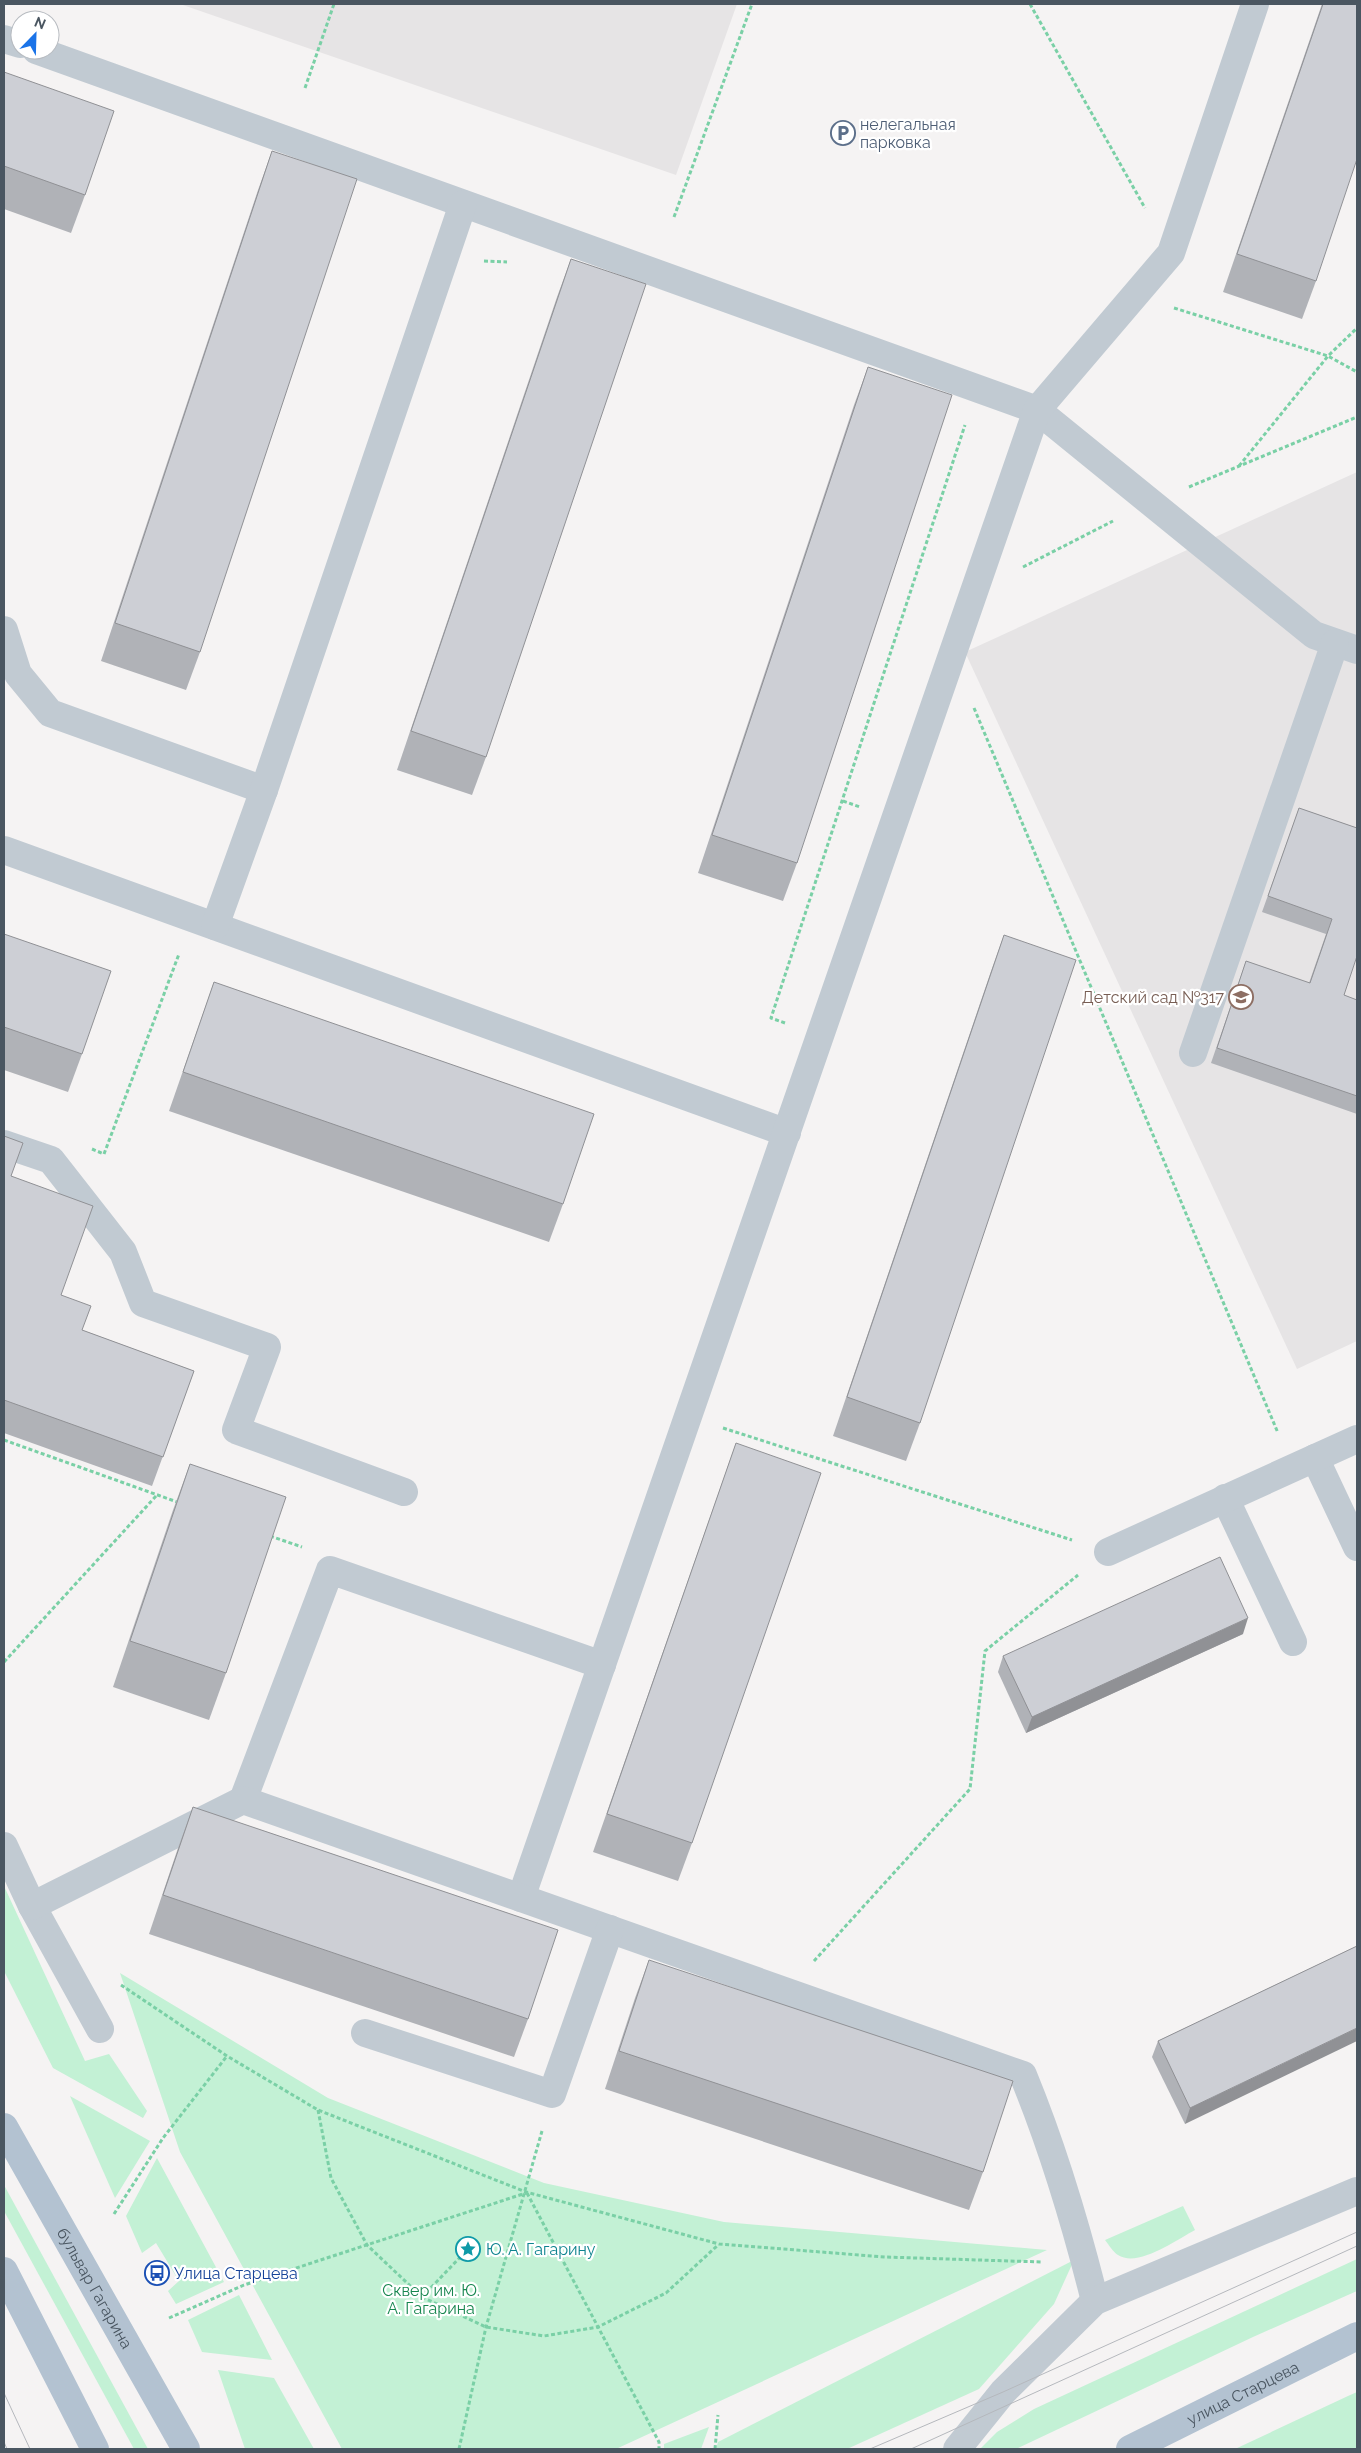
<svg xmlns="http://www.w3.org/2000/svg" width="1361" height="2453" font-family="Raleway,sans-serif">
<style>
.education{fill:#e6e4e5}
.green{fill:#c3f1d5}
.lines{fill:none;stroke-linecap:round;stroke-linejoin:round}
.path{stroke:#7ad0a6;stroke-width:3;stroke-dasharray:4 2.5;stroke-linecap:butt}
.minor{stroke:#c1cad2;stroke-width:28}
.major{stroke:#b3c2d1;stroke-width:28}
.tram{stroke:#b5b8bd;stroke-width:1}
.wall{fill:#b0b2b7}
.shaded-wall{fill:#909195}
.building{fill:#cdcfd5;stroke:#909195}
.labels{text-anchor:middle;stroke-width:4.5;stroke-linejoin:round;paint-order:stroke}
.service-label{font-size:16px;fill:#4e5e75;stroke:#fff;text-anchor:start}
.education-label{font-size:16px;fill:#785e54;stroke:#fff;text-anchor:end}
.culture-label{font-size:16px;fill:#0d838f;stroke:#fff;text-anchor:start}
.transit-label{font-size:16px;fill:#164399;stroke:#fff;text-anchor:start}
.street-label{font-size:16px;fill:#4a5661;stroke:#fff}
.park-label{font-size:16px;fill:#17864f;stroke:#fff}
</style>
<rect width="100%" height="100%" fill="#f5f3f3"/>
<g class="education">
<polygon points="180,4 737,4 676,175"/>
<polygon points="1357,472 1357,1341 1297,1369 965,652"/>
</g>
<g class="green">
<polygon points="4,1886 85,2061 109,2054 147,2111 143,2118 53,2068 4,1971"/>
<polygon points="120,1973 328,2098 544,2183 724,2222 1047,2250 616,2449 342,2449 180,2152"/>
<polygon points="70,2096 150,2141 115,2198"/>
<polygon points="157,2158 224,2282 176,2304 168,2291 179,2281 156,2243 142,2253 126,2216"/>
<polygon points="4,2185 148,2449 134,2449 4,2211"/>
<path d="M 1183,2206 L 1195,2230 C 1176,2240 1138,2268 1118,2255 C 1113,2252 1109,2245 1105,2240 Z"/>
<polygon points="1357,2259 1357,2291 1253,2337 1016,2449 980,2449 997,2432 1034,2409"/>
<polygon points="1074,2260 1054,2304 979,2389 847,2449 716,2449 718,2442"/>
<polygon points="239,2295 272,2360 202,2352 188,2320"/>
<polygon points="218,2370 274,2378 314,2449 245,2449"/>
<polygon points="1357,2392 1357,2449 1235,2449 1348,2396"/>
<polygon points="709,2427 701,2449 664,2449 664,2444"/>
</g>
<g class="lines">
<g class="path">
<polyline points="1030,4 1145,208"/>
<polyline points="305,88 334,4"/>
<polyline points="674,217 752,4"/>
<polyline points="484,261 507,262"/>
<polyline points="1174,308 1328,356 1357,372"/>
<polyline points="1239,466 1328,356 1357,328"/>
<polyline points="1189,487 1357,417"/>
<polyline points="1023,567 1113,521"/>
<polyline points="974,708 1278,1433"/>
<polyline points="843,801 860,807"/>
<polyline points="785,1023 771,1018 965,425"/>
<polyline points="92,1149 104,1154 179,954"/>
<polyline points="723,1428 1072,1540"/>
<polyline points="4,1440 180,1503"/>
<polyline points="270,1536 302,1547"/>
<polyline points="4,1662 157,1495"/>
<polyline points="814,1961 970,1789 985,1651 1078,1575"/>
<polyline points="121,1985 227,2056 318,2110 526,2192 719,2244 885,2257 1042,2262"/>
<polyline points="318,2110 331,2178 367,2245 422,2297 486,2327 544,2336 598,2327 666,2293 718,2245"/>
<polyline points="527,2193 659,2442 659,2449"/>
<polyline points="114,2214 163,2138 227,2056"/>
<polyline points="422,2297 468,2249"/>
<polyline points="169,2318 244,2285 526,2193"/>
<polyline points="459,2449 486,2327 542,2131"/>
<polyline points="715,2449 718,2415"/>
</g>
<g class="minor">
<polyline points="4,39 20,44"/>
<polyline points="36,50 1037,410 1314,635 1357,650"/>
<polyline points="4,630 18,674 50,713 264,790"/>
<polyline points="4,850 787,1133"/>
<polyline points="215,926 264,790 463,204"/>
<polyline points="1193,1053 1335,643"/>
<polyline points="4,1144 51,1160 123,1252 143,1303 267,1347 236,1430 404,1492"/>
<polyline points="1315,1458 1357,1547"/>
<polyline points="1225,1498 1293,1642"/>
<polyline points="1108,1552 1357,1439"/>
<polyline points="243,1800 330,1570 602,1665"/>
<polyline points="4,1846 32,1906 100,2029"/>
<polyline points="521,1898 1037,410 1171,253 1255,4"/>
<path d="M 32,1906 L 243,1800 L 1023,2075 C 1053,2148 1076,2225 1095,2301"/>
<polyline points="365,2033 552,2094 610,1929"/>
<polyline points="957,2449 1003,2392 1095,2301 1357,2191"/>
</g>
<g class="major">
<path id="s1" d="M 4,2127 L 186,2449"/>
<polyline points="4,2271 95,2449"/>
<path id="s2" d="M 1130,2449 L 1357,2336"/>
</g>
<g class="tram">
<polyline points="4,2393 30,2449"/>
<polyline points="4,2442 7,2449"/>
<polyline points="870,2449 1003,2392 1357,2232"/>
<polyline points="911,2449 1357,2246"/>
</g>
</g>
<g class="wall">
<polygon points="1322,4 1357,4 1316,281 1302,319 1223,292"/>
<polygon points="4,72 85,195 71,233 4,209"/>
<polygon points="272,151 200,652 186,690 101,661 258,190"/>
<polygon points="571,259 486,757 472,795 397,770 557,297"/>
<polygon points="868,367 797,863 783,901 698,873 854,405"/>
<polygon points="1299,808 1357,828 1344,995 1357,1000 1357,1114 1211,1063 1246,961 1309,983 1326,934 1262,912"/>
<polygon points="4,934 82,1054 68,1092 4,1070"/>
<polygon points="1004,935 920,1423 906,1461 833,1436 990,974"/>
<polygon points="214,982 563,1204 549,1242 169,1111"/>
<polygon points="4,1136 11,1176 61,1295 82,1330 194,1371 152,1486 4,1433"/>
<polygon points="736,1443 692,1843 678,1881 593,1852"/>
<polygon points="190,1464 226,1673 209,1720 113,1687 173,1510"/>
<polygon points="1243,1634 1026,1733 998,1672 1003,1656"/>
<polygon points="193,1807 528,2019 514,2057 149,1934 179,1845"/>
<polygon points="1357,1946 1185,2124 1152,2057 1158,2041"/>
<polygon points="649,1960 983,2172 969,2210 605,2089 635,1998"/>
</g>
<g class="shaded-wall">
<polygon points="1248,1618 1243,1634 1026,1733 1032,1717"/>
<polygon points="1357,2028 1357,2041 1185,2124 1190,2108"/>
</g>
<g class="building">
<polygon points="1323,4 1357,4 1357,159 1316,281 1237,254"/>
<polygon points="4,72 114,111 85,195 4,166"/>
<polygon points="272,151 357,179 200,652 115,623"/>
<polygon points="571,259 646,284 486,757 411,731"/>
<polygon points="868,367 952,395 797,863 712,835"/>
<polygon points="1299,808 1357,828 1357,956 1344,995 1357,1000 1357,1096 1217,1048 1246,961 1310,983 1332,919 1268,896"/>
<polygon points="4,934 111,971 82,1054 4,1027"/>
<polygon points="1004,935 1076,960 920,1423 847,1397"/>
<polygon points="214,982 594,1114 563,1204 183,1072"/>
<polygon points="4,1136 23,1143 11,1176 93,1206 61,1295 91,1306 82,1330 194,1371 163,1457 4,1400"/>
<polygon points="736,1443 821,1473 692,1843 607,1814"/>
<polygon points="190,1464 286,1497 226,1673 130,1641"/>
<polygon points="1220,1557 1248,1618 1032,1717 1003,1656"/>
<polygon points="193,1807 558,1930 528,2019 163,1895"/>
<polygon points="1357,1946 1357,2028 1190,2108 1158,2041"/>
<polygon points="649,1960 1013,2081 983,2172 619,2051"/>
</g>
<defs>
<symbol id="parking-ring" viewBox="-11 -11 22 22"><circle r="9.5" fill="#fff" stroke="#5c6f8a" stroke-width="1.5"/><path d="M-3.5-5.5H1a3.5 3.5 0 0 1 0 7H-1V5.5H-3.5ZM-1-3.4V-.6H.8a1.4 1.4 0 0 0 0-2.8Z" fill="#5c6f8a"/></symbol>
<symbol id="school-ring" viewBox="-11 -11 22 22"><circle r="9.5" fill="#fff" stroke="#8d6e63" stroke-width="1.5"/><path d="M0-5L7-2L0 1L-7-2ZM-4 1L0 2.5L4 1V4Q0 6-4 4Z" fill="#8d6e63"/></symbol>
<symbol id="sight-ring" viewBox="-11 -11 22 22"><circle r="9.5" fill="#fff" stroke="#0f9aa8" stroke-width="1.5"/><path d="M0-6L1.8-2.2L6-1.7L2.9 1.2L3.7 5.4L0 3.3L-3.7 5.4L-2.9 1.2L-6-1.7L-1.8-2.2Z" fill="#0f9aa8"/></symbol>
<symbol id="bus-ring" viewBox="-11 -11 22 22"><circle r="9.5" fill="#fff" stroke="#1a4fb4" stroke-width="1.5"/><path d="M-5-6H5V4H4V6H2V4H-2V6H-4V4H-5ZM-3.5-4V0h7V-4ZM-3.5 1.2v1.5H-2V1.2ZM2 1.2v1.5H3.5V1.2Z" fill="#1a4fb4"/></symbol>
</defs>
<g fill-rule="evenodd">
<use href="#parking-ring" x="829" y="119" width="28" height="28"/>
<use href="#school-ring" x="1227" y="983" width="28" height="28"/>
<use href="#sight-ring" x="454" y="2235" width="28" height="28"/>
<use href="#bus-ring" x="143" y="2259" width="28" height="28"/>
</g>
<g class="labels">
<g class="service-label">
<text x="860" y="130">нелегальная<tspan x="860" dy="18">парковка</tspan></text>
</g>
<g class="education-label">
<text x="1224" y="1003">Детский сад №317</text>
</g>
<g class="culture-label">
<text x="486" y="2255">Ю. А. Гагарину</text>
</g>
<g class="transit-label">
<text x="174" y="2279">Улица Старцева</text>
</g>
<g class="street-label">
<text dy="6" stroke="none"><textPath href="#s1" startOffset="185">бульвар Гагарина</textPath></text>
<text dy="6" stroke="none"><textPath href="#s2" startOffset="126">улица Старцева</textPath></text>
</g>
<g class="park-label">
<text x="431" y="2296">Сквер им. Ю.<tspan x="431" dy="18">А. Гагарина</tspan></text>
</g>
</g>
<rect width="1361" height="2453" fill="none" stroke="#4a5661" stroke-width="10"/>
<g transform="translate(35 35) rotate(23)"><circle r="24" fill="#ffffff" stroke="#b7bbc0"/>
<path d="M0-4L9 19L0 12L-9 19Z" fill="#1a73e8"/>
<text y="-8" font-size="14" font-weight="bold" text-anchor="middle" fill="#4a5661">N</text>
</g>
</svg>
